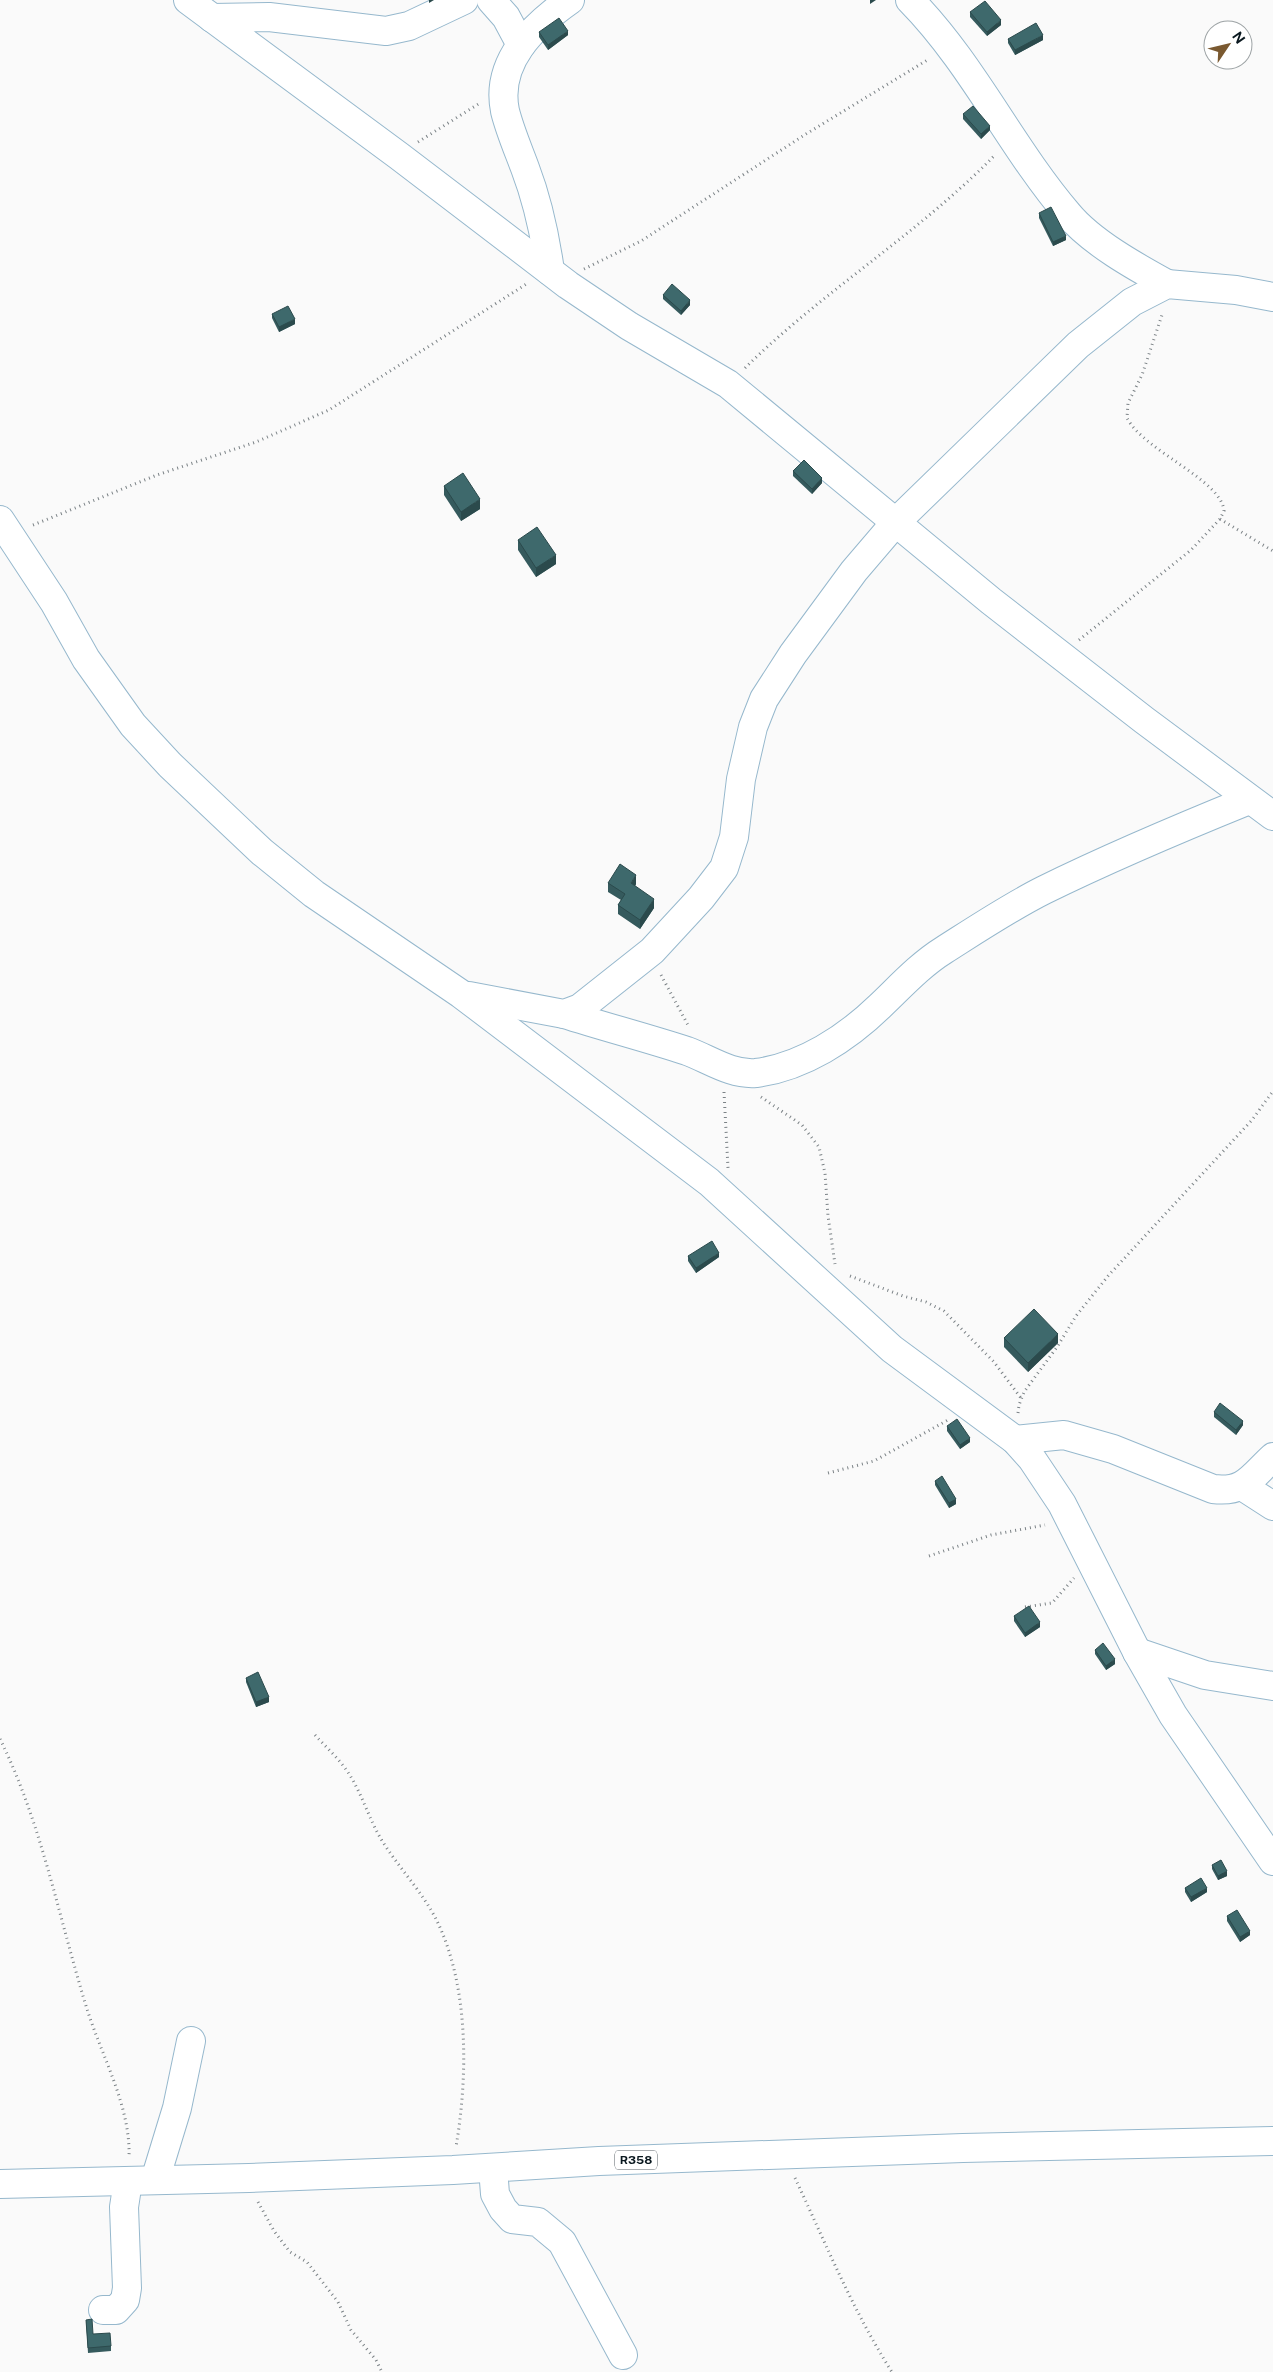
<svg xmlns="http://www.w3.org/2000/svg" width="1273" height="2372" font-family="'Public Sans',sans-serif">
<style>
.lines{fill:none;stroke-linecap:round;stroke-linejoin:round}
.minor-casing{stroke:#96b8cd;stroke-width:30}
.major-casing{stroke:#96b8cd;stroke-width:30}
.path{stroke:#7b8286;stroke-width:3;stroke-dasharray:1 4;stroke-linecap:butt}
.minor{stroke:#fff;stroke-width:28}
.major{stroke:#fff;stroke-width:28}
.wall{fill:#355a5d}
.shaded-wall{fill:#2b4a4c}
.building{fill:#3e696c;stroke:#2b4a4c}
.labels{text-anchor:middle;stroke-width:5;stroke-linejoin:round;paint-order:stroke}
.shield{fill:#fff;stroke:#545d62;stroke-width:1}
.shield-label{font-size:12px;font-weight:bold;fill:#0a181f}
</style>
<rect width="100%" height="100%" fill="#fafafa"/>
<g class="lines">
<defs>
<g id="minor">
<polyline points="188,0 399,156 568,285 629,326 728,384 991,601 1144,720 1273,816"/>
<polyline points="491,0 506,17 521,45"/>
<path d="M 910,0 C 973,64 1010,146 1068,214 C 1091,242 1136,267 1167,284"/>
<polyline points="212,18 269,17 386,31 409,26 464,0"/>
<path d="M 550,271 C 545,235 538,202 525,168 C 518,149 510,131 505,111 C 495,62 533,26 570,0"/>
<polyline points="0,520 54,602 86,659 133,725 170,765 262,852 314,894 461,994 709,1182 892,1349 1015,1440 1032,1459 1062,1504 1137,1652 1173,1715 1273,1861"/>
<polyline points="469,996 564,1014 580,1008 652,951 701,898 724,868 734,837 741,779 753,727 764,699 793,654 854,571 895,523 1078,345 1132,302 1167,284 1236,290 1273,297"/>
<path d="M 564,1014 C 605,1027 647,1038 687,1051 C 709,1059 731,1075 756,1073 C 803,1067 847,1038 880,1006 C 901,986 920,965 944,950 C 977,929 1010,907 1044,890 C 1111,857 1180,828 1249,800"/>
<path d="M 1015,1440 L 1064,1435 L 1113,1449 L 1213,1489 C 1245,1493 1251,1477 1273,1457"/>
<polyline points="1242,1486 1273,1506"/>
<polyline points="1137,1652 1205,1675 1273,1686"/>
<polyline points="493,2168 495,2194 503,2209 512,2219 538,2222 562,2242 623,2355"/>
<polyline points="155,2180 177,2108 191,2041"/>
<polyline points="103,2310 116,2310 125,2300 127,2288 124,2207 128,2181"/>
</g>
<polyline id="major" points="0,2184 249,2178 453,2170 599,2161 963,2148 1273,2141"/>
</defs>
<use href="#minor" class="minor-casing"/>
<use href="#major" class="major-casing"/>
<g class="path">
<polyline points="418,142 480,103"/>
<polyline points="584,269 641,241 806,134 929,59"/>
<path d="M 745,368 C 823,291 918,234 995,155"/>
<polyline points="1220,519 1273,551"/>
<polyline points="33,525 157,475 256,442 329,410 528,283"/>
<path d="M 1079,640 L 1191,550 L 1220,519 L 1224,511 C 1222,480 1144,451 1127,418 L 1128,403 L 1142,375 L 1163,312"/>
<polyline points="661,975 689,1027"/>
<polyline points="724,1092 728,1168"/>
<polyline points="761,1097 802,1125 819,1147 825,1173 828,1216 835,1264"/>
<polyline points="850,1276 903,1296 926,1302 944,1311 994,1362 1021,1398"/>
<polyline points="1018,1413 1019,1405 1024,1392 1057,1347 1076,1316 1108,1276 1252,1120 1273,1091"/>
<polyline points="828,1473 874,1461 948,1420"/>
<polyline points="929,1556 991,1535 1045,1525"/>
<polyline points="1025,1607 1052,1603 1074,1578"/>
<path d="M 315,1735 C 325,1746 336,1756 345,1768 C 361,1790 368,1817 381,1839 C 398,1867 422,1891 437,1921 C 469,1987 468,2076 456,2147"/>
<path d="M 0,1739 C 42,1824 59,1919 87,2009 C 102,2057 131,2107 129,2158"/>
<path d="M 795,2178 C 826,2244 853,2311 892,2372"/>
<polyline points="258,2202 274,2231 290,2252 307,2262 338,2302 351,2330 376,2360 382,2372"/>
</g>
<use href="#minor" class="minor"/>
<use href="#major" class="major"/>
</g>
<g class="wall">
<polygon points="970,12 1001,25 987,36 970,17"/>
<polygon points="539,32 568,35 548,50 539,37"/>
<polygon points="1008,39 1043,40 1015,55 1008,43"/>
<polygon points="963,114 990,130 981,139 963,119"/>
<polygon points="1039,213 1066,240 1053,246 1039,218"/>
<polygon points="663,295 690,305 681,315 663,299"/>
<polygon points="272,314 295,324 279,332 272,318"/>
<polygon points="793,471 822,483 812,494 793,476"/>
<polygon points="444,486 480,509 461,521 444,495"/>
<polygon points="518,540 556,564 536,577 518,550"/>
<polygon points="608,883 636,884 635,886 654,908 640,929 618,914 618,905 621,900 608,892"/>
<polygon points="688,1256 719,1257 696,1273 688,1261"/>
<polygon points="1004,1338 1058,1343 1028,1372 1004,1347"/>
<polygon points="1214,1412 1243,1425 1236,1435 1214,1417"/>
<polygon points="947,1426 970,1442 960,1449 947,1431"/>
<polygon points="935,1481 956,1504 949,1508 935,1485"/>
<polygon points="1014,1616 1040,1627 1025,1637 1014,1621"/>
<polygon points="1095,1650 1115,1664 1106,1670 1095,1654"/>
<polygon points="246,1678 269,1702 256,1707 246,1682"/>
<polygon points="1212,1865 1227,1876 1218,1880 1212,1869"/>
<polygon points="1185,1888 1207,1892 1191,1902 1185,1892"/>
<polygon points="1227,1916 1250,1935 1240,1942 1227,1921"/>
<polygon points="86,2320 93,2334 111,2346 111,2351 88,2353"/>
</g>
<g class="shaded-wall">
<polygon points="429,0 434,0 429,3"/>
<polygon points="870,0 876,0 870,4"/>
<polygon points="1001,20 1001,25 987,36 987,32"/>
<polygon points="568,31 568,35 548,50 548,45"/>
<polygon points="1043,35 1043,40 1015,55 1015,50"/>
<polygon points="990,126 990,130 981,139 981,134"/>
<polygon points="1066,236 1066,240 1053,246 1053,242"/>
<polygon points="690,300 690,305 681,315 681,311"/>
<polygon points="295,319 295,324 279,332 279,327"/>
<polygon points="822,478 822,483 812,494 812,489"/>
<polygon points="480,499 480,509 461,521 461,512"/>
<polygon points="556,555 556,564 536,577 536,568"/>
<polygon points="636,875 636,884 631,893 631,883"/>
<polygon points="654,899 654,908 640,929 640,920"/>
<polygon points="719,1253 719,1257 696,1273 696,1268"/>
<polygon points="1058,1334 1058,1343 1028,1372 1028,1363"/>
<polygon points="1243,1421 1243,1425 1236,1435 1236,1430"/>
<polygon points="970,1438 970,1442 960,1449 960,1445"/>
<polygon points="956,1499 956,1504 949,1508 949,1503"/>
<polygon points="1040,1622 1040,1627 1025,1637 1025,1633"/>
<polygon points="1115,1659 1115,1664 1106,1670 1106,1666"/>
<polygon points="269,1697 269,1702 256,1707 256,1702"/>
<polygon points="1227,1871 1227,1876 1218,1880 1218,1876"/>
<polygon points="1207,1888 1207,1892 1191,1902 1191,1897"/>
<polygon points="1250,1931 1250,1935 1240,1942 1240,1937"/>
</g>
<g class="building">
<polygon points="985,1 1001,20 987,32 970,12"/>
<polygon points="559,18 568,31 548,45 539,32"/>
<polygon points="1036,23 1043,35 1015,50 1008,39"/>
<polygon points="973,106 990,126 981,134 963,114"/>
<polygon points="1051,207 1066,236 1053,242 1039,213"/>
<polygon points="672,284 690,300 681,311 663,295"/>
<polygon points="288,306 295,319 279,327 272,314"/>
<polygon points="804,460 822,478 812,489 793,471"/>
<polygon points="463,473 480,499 461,512 444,486"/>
<polygon points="537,527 556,555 536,568 518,540"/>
<polygon points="620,864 636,875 631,883 654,899 640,920 618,905 625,894 608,883"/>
<polygon points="712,1241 719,1253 696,1268 688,1256"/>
<polygon points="1034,1309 1058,1334 1028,1363 1004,1338"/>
<polygon points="1220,1403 1243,1421 1236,1430 1214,1412"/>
<polygon points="957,1419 970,1438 960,1445 947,1426"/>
<polygon points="942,1476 956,1499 949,1503 935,1481"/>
<polygon points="1029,1606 1040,1622 1025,1633 1014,1616"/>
<polygon points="1103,1643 1115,1659 1106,1666 1095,1650"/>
<polygon points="258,1672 269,1697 256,1702 246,1678"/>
<polygon points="1221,1860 1227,1871 1218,1876 1212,1865"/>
<polygon points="1201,1878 1207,1888 1191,1897 1185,1888"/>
<polygon points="1237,1910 1250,1931 1240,1937 1227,1916"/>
<polygon points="92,2319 93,2334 110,2333 111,2346 88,2348 86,2320"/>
</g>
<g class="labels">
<rect class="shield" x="615" y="2150.5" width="42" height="19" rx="4"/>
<g class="shield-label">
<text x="636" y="2164">R358</text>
</g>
</g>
<g transform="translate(1228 45) rotate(55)"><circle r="24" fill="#ffffff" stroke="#9da3a5"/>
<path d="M0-4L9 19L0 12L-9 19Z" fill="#7a5930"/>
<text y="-8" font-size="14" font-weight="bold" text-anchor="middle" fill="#0a181f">N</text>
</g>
</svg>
